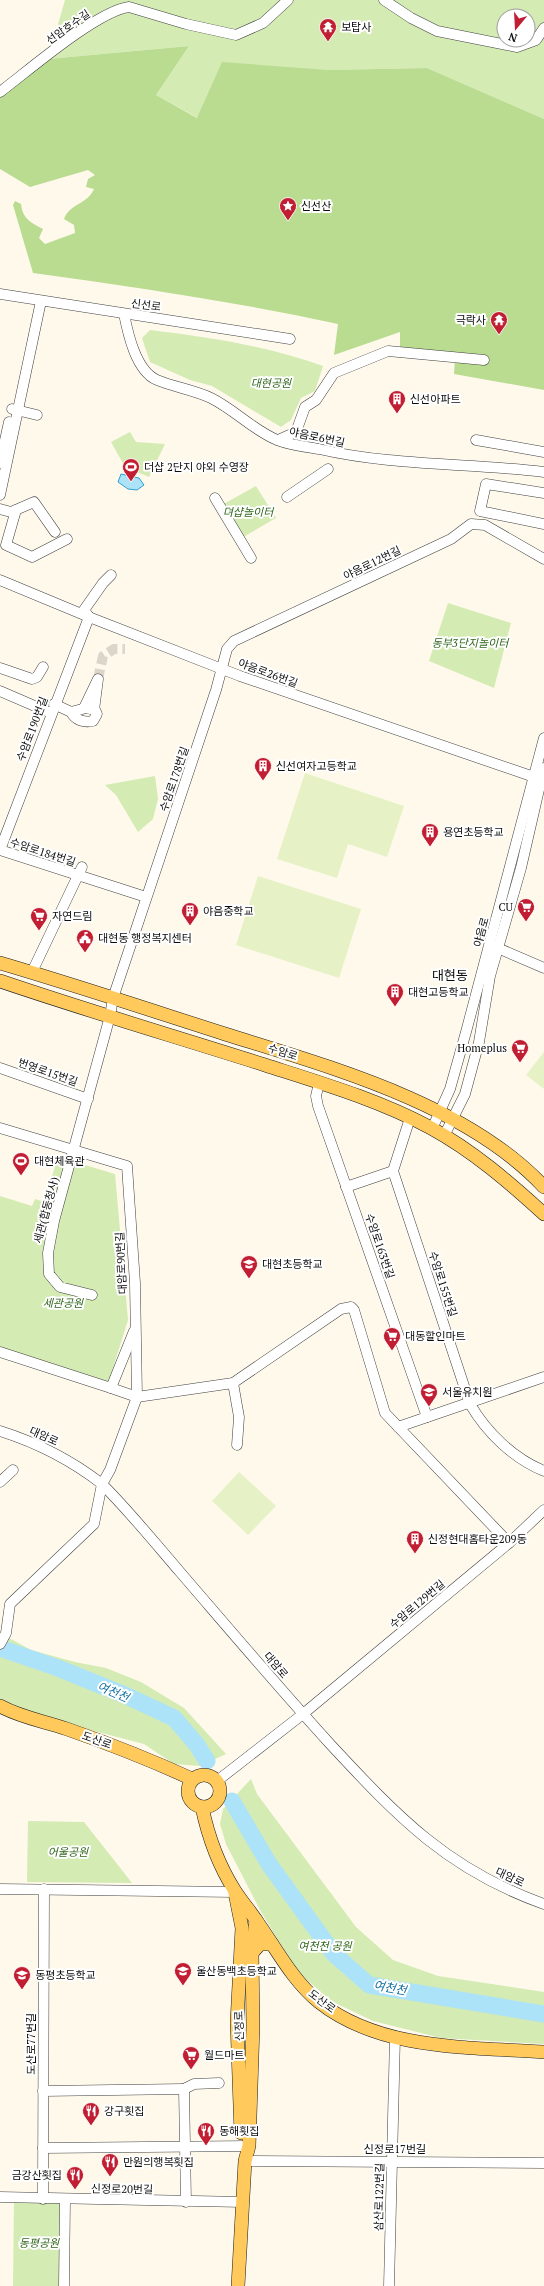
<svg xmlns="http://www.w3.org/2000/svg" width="544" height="2286" font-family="'PT Serif','Noto Sans KR',serif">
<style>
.green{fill:#d4ebb3;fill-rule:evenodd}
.forest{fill:#b9dc91}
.pitch{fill:#e6f2c5}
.water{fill:#ace3f9;stroke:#30a0d4}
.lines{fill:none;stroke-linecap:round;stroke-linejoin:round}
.river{stroke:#ace3f9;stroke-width:17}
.minor-tunnel{stroke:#dbd5ca;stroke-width:10;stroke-dasharray:10 5;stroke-linecap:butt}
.minor-casing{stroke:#3f3f3f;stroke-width:11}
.major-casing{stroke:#1d1d1d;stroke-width:14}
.minor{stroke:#fff;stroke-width:10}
.major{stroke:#ffca5b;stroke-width:13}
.labels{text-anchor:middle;stroke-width:4;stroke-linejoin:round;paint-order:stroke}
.street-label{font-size:11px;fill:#0c0c0c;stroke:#fff}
.poi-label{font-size:11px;fill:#0c0c0c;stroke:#fff;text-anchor:start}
.park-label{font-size:11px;font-style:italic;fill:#306619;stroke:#fff}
.water-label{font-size:12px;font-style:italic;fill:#106fa3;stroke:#fff}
.quarter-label{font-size:13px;fill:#0c0c0c;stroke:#fff}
</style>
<rect width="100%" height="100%" fill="#fff9eb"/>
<g class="green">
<path d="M 65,0 L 544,0 L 544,119 L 427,68 L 327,70 L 198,118 L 156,95 L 189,46 L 48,59 ZM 504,16 L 528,16 L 528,40 L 504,40 Z"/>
<path d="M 150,330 C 208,337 268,346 323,366 L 315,391 L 301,398 L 291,420 L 281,427 L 212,386 L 190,380 L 150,362 L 142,338 Z"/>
<polygon points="130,432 136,442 165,444 149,477 125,467 111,442"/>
<polygon points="256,486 276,518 240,539 220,506"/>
<polygon points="448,603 511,623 494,688 429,661"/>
<polygon points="155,776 158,799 153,819 138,832 116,795 105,785"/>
<polygon points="58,1157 115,1174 128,1320 108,1384 0,1350 0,1196 32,1206 35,1199 44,1202"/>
<polygon points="0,1633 31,1650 75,1662 106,1668 141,1682 184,1708 226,1754 200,1766 174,1764 144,1744 44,1718 0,1700"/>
<polygon points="251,1779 257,1794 356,1927 393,1960 438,1976 544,1992 544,2044 441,2038 373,2021 331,2001 296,1970 260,1910 226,1844 220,1824 223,1809"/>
<polygon points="28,1821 84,1822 132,1883 27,1882"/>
<polygon points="14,2198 65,2200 64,2286 13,2286"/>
</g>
<path class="forest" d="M 189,46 L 156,95 L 197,118 L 222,62 L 327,70 L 427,68 L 544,119 L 544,390 L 454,374 L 455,359 L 400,350 L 400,332 L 334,355 L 338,324 C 237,302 135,287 33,273 L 13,205 L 15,201 L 21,204 C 22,218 31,223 43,229 L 39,238 L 45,244 L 75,233 L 74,225 L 64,219 C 70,203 87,205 94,189 L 86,187 L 88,179 L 95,175 L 88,170 L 30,187 L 0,169 L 0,97 L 48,59 Z"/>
<g class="pitch">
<polygon points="305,773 404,806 387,857 348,844 337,878 277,859"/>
<polygon points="258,876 361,909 339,978 236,945"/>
<polygon points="544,1052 544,1089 526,1075"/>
<polygon points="239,1472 276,1506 248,1535 212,1501"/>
</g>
<polygon class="water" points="121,474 139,478 144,485 137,490 128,489 118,482"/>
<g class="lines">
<g class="river">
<polyline points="0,1648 58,1668 127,1696 174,1718 197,1745 207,1761"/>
<polyline points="232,1801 269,1864 334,1954 369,1985 544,2014"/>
</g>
<polyline class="minor-tunnel" points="98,679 103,656 114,649 125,649"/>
<defs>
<g id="minor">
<polyline points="384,0 411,18 437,31 517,47 536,40 544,28"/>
<path d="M 0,92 C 28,71 97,11 129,7 L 186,24 L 236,35 L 263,23 L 288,0"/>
<polyline points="0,294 290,339"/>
<path d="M 124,314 C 128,334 136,371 157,380 C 174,387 194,390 211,398 C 235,410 253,430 277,440 C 290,445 306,447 319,449 C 392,466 469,463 544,472"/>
<polyline points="12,409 37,415"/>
<polyline points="278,440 296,432 305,407 316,400 334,373 388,351 484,360"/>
<polyline points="476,440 544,452"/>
<polyline points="0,463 9,422"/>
<polyline points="544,493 486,484 480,511 544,524"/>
<polyline points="0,495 41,301"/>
<polyline points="287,497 328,469"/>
<polyline points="215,498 251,558"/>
<polyline points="0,509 11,512 34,502 55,532"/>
<polyline points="16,510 6,545 32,557 67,539"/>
<polyline points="0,580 89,617 240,676 537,778 544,783"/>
<polyline points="89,617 84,610 103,583 111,575"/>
<polyline points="0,668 32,679 37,677 43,667"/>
<polyline points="0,691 51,713"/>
<path d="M 54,704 L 71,712 C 75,720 84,723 93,721 L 97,714 L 95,710 L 86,708 L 71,712"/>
<polyline points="84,708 98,679 94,710"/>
<polyline points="0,850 89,617"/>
<polyline points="0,850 146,897"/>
<polyline points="493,946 544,968"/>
<polyline points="32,972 82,867"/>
<polyline points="0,1068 88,1099"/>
<polyline points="319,1083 316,1096 318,1106 427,1417"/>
<path d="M 410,1118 L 393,1171 L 470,1404 C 487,1433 513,1458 544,1471"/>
<polyline points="0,1128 127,1166 135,1283 137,1397 110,1470 102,1484 94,1524 10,1604 6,1633 0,1644"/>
<polyline points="432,1129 450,1089 466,1032 544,738"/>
<polyline points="444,1136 465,1094 479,1042 490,976 521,868 544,768"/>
<polyline points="346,1187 393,1171"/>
<polyline points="92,1295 60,1287 49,1274 48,1253 54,1221 110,1016 113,998 216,690 227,649 234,641 451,539 471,524 485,525 544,559"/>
<polyline points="134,1331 111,1388 137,1397 233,1383 341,1309 351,1307 354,1310 385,1413 509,1543"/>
<polyline points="0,1352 111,1388"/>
<polyline points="233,1383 239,1417 237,1445"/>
<polyline points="398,1427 544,1377"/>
<path d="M 0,1431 C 38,1443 71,1460 102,1484 C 130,1512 155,1543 180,1572 C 230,1630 279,1688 331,1745 C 398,1817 448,1870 544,1904"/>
<polyline points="0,1482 13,1470"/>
<polyline points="217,1781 303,1714 509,1543 544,1510"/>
<polyline points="0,1889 235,1892"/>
<polyline points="184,2089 194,2084 219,2083"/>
<polyline points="43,2091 184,2089 186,2202"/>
<polyline points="43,2148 249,2146"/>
<polyline points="245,2161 544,2163"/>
<polyline points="0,2197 243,2202"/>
<polyline points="43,2199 44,1889"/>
<polyline points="64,2286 65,2200"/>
<polyline points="389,2286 395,2036"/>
</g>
<g id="major">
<path d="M 0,963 C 75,985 150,1010 225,1034 C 330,1067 467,1104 544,1187"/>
<path d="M 0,981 C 88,1011 177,1037 265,1065 C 321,1083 379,1100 431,1128 C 473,1151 509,1182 544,1214"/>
<path d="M 0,1706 C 22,1718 44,1721 67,1729 C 110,1744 151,1760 192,1779"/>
<circle cx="204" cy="1791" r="16"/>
<path d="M 202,1807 C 208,1836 219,1866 235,1891 C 242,1902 251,1912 258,1923 C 277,1950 293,1981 319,2002 C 381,2051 470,2047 544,2052"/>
<polyline points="235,1893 242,1928 237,2022 241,2133"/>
<polyline points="252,1953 256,1920"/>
<polyline points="238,2286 245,2161 249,2146 253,2026 252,1953 260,1944 272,1944"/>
</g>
</defs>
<use href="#minor" class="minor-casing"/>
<use href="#major" class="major-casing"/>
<use href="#minor" class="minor"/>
<use href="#major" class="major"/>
</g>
<defs>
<symbol id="temple-pin" viewBox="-11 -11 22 30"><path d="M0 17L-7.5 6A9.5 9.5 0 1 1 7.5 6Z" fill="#c21e33" stroke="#fff"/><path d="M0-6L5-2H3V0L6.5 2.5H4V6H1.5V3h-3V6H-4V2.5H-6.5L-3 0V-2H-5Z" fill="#fff"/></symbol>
<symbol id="sight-pin" viewBox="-11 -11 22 30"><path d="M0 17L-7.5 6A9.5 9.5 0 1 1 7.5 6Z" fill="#c21e33" stroke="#fff"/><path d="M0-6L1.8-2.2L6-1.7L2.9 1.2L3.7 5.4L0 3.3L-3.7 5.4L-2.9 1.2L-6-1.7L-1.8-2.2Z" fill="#fff"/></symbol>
<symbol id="building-pin" viewBox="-11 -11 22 30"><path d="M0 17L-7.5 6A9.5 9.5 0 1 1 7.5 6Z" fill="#c21e33" stroke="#fff"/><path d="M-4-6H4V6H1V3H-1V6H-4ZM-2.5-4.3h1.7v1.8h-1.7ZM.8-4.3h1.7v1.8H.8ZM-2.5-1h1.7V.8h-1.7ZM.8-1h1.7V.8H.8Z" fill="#fff"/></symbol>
<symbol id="stadium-pin" viewBox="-11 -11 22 30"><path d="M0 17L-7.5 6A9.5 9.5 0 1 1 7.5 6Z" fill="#c21e33" stroke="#fff"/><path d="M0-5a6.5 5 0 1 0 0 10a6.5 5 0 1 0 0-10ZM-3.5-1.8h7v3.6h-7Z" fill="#fff"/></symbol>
<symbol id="supermarket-pin" viewBox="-11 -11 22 30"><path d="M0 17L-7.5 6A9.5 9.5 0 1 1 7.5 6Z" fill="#c21e33" stroke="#fff"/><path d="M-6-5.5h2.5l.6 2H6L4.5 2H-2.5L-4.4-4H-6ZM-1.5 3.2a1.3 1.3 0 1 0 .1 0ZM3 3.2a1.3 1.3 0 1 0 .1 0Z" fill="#fff"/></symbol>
<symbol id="civic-pin" viewBox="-11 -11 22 30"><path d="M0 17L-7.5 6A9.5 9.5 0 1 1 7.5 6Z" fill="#c21e33" stroke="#fff"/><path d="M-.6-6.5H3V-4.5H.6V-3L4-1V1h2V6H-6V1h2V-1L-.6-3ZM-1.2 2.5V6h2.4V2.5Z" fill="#fff"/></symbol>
<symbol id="school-pin" viewBox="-11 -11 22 30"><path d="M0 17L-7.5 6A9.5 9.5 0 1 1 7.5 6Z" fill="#c21e33" stroke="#fff"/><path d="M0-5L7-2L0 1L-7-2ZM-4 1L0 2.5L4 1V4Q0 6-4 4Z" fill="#fff"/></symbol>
<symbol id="restaurant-pin" viewBox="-11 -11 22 30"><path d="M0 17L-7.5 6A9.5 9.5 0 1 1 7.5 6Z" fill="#c21e33" stroke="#fff"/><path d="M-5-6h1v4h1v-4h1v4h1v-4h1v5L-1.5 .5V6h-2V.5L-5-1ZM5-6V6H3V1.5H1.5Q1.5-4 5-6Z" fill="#fff"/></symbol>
</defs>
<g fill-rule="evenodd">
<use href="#temple-pin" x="318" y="17" width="20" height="27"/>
<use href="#sight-pin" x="278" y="196" width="20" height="27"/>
<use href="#temple-pin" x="489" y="310" width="20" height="27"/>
<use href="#building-pin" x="387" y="389" width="20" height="27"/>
<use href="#stadium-pin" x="121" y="457" width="20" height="27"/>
<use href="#building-pin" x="253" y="756" width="20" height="27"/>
<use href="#building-pin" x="420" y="822" width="20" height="27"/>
<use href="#supermarket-pin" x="516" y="897" width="20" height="27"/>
<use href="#building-pin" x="180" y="901" width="20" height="27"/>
<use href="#supermarket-pin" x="29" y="906" width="20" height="27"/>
<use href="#civic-pin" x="75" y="928" width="20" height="27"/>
<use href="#building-pin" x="385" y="982" width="20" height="27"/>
<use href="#supermarket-pin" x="510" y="1038" width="20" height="27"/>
<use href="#stadium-pin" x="11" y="1151" width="20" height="27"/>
<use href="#school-pin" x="239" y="1254" width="20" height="27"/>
<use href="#supermarket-pin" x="382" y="1326" width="20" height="27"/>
<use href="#school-pin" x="419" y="1382" width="20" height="27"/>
<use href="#building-pin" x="405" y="1529" width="20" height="27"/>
<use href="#school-pin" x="173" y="1961" width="20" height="27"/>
<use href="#school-pin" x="12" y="1965" width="20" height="27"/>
<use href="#supermarket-pin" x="181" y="2045" width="20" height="27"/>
<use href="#restaurant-pin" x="81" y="2101" width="20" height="27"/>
<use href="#restaurant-pin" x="196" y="2121" width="20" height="27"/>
<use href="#restaurant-pin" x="100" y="2152" width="20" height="27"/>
<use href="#restaurant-pin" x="65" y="2165" width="20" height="27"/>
</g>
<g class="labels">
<g class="street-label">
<text transform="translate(68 27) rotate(-35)" y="4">선암호수길</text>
<text transform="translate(146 305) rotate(7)" y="4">신선로</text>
<text transform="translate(317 437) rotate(12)" y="4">야음로6번길</text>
<text transform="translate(372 563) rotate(-26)" y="4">야음로12번길</text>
<text transform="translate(268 673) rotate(20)" y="4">야음로26번길</text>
<text transform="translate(32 729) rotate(-69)" y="4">수암로190번길</text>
<text transform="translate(174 779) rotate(-71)" y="4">수암로178번길</text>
<text transform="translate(43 852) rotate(18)" y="4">수암로184번길</text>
<text transform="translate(481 932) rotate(-75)" y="4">야음로</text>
<text transform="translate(283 1052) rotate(18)" y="4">수암로</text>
<text transform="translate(48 1072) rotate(19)" y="4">번영로15번길</text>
<text transform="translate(46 1210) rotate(-75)" y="4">세관(합동청사)</text>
<text transform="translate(380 1246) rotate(71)" y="4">수암로163번길</text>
<text transform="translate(121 1263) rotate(-93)" y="4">대암로90번길</text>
<text transform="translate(443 1284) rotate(72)" y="4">수암로155번길</text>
<text transform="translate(44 1436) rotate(24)" y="4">대암로</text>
<text transform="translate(417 1604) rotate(-40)" y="4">수암로129번길</text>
<text transform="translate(276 1665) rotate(49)" y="4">대암로</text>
<text transform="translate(97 1740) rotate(19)" y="4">도산로</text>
<text transform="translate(510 1877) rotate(25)" y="4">대암로</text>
<text transform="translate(322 2001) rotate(37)" y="4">도산로</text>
<text transform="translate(239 2026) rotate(-92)" y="4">신정로</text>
<text transform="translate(31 2044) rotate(-90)" y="4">도산로77번길</text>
<text x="395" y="2153">신정로17번길</text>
<text transform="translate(122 2189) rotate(1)" y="4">신정로20번길</text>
<text transform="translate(379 2197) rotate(-89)" y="4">삼산로122번길</text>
</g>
<g class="poi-label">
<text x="341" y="31">보탑사</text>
<text x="301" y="210">신선산</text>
<text x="486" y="324" text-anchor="end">극락사</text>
<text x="410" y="403">신선아파트</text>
<text x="144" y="471">더샵 2단지 야외 수영장</text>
<text x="276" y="770">신선여자고등학교</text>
<text x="443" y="836">용연초등학교</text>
<text x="513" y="911" text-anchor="end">CU</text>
<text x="203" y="915">야음중학교</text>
<text x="52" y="920">자연드림</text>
<text x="98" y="942">대현동 행정복지센터</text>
<text x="408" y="996">대현고등학교</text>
<text x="507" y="1052" text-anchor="end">Homeplus</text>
<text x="34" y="1165">대현체육관</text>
<text x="262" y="1268">대현초등학교</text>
<text x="405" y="1340">대동할인마트</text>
<text x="442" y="1396">서울유치원</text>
<text x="428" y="1543">신정현대홈타운209동</text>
<text x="196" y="1975">울산동백초등학교</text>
<text x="35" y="1979">동평초등학교</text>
<text x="204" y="2059">월드마트</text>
<text x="104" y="2115">강구횟집</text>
<text x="219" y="2135">동해횟집</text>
<text x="123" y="2166">만원의행복횟집</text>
<text x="62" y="2179" text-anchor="end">금강산횟집</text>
</g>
<g class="park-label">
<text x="271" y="387">대현공원</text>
<text x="248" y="516">뎌샵놀이터</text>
<text x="470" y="647">동부3단지놀이터</text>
<text x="63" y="1307">세관공원</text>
<text x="68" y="1856">어울공원</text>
<text x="325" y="1950">여천천 공원</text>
<text x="39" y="2247">동평공원</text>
</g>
<g class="water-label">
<text transform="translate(113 1692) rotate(23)" y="4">여천천</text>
<text transform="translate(390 1988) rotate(10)" y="4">여천천</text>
</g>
<g class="quarter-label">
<text x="450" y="980">대현동</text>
</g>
</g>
<g transform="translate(516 28) rotate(198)"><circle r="19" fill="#ffffff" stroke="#9e9e9e"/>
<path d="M0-3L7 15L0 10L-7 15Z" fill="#c21e33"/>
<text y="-6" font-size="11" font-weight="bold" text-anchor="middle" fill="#0c0c0c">N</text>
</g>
</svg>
